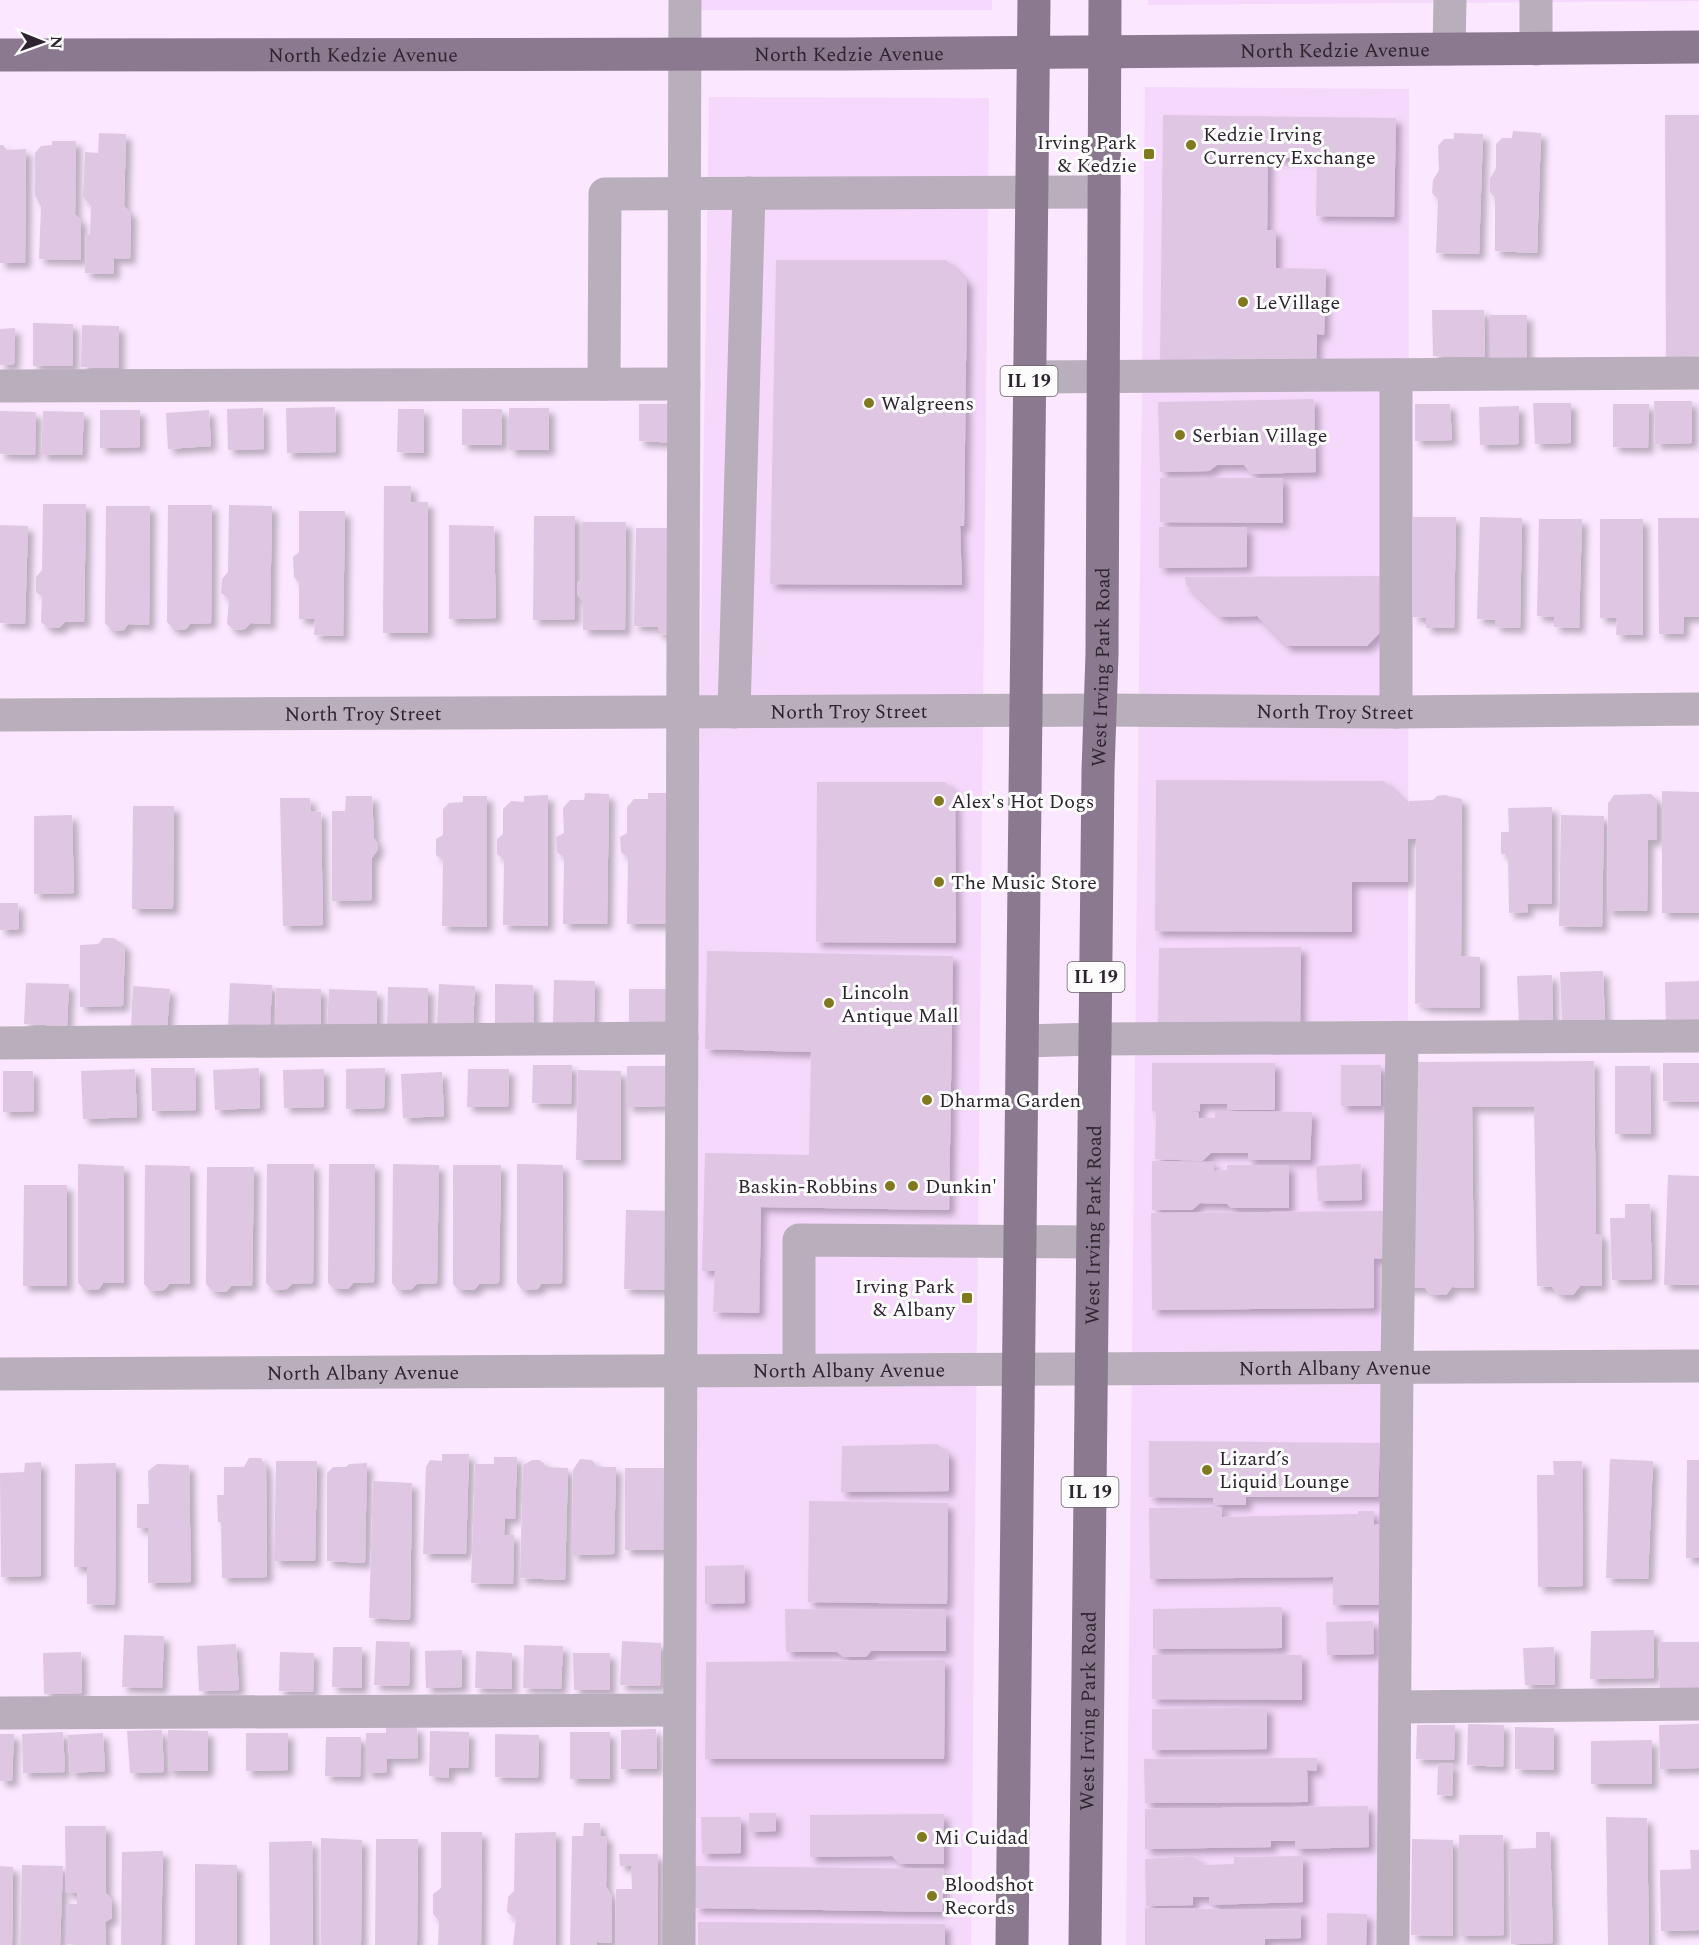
<svg xmlns="http://www.w3.org/2000/svg" width="1699" height="1945" font-family="Spectral,serif">
<style>
.built{fill:#f5d8fc}
.building{fill:#dfc7e4;filter:url(#shadow)}
.lines{fill:none;stroke-linecap:round;stroke-linejoin:round}
.minor{stroke:#b9aebb;stroke-width:33}
.major{stroke:#8b798f;stroke-width:33}
.poi-dot{fill:#81791e;stroke:#fcfcfc;stroke-width:2}
.labels{text-anchor:middle;stroke-width:6;stroke-linejoin:round;paint-order:stroke}
.shield{fill:#fcfcfc;stroke:#6c666d;stroke-width:1.5}
.shield-label{font-size:18px;font-weight:bold;fill:#2e2530}
.street-label{font-size:20px;fill:#2e2530;stroke:#fcfcfc}
.poi-label{font-size:20px;fill:#2e2530;stroke:#fcfcfc;text-anchor:start}
</style>
<defs>
<filter id="shadow"><feDropShadow dx="5.5" dy="5.5" stdDeviation="3" flood-color="#0004"/></filter>
</defs>
<rect width="100%" height="100%" fill="#fbe7ff"/>
<g class="built">
<rect x="697" y="0" width="295" height="10"/>
<polygon points="1148,0 1699,0 1699,1 1148,5"/>
<polygon points="1145,87 1409,89 1408,1028 1387,1945 1126,1945"/>
<polygon points="709,97 989,98 971,1945 687,1945 690,1386"/>
</g>
<g class="building">
<polygon points="1163,115 1396,118 1394,217 1316,216 1317,158 1268,158 1267,230 1276,230 1276,268 1326,269 1324,335 1317,334 1316,366 1160,365"/>
<polygon points="1665,115 1699,115 1699,361 1666,361"/>
<polygon points="1513,131 1541,133 1537,253 1495,251 1495,198 1490,192 1490,178 1496,168 1496,144 1502,138 1512,138"/>
<polygon points="99,133 126,134 124,206 131,214 130,259 114,258 114,274 85,273 86,235 90,235 91,206 83,197 85,152 98,153"/>
<polygon points="1454,133 1483,134 1479,254 1436,253 1438,199 1432,193 1433,180 1439,170 1438,146 1444,139 1454,139"/>
<polygon points="52,141 76,141 75,214 81,221 81,260 39,259 41,207 35,196 35,153 41,146 52,145"/>
<polygon points="0,145 3,145 7,150 26,149 25,263 0,263"/>
<polygon points="776,260 946,260 967,281 964,526 960,526 962,585 770,584"/>
<polygon points="1432,310 1484,310 1485,357 1433,356"/>
<rect x="1490" y="315" width="37" height="44"/>
<polygon points="33,323 73,324 73,366 33,366"/>
<polygon points="82,325 119,326 119,368 81,367"/>
<polygon points="15,328 14,365 0,365 0,329"/>
<polygon points="1314,399 1316,472 1252,474 1244,465 1217,465 1209,471 1160,472 1158,402"/>
<polygon points="1654,401 1692,401 1692,443 1655,444"/>
<polygon points="1533,403 1571,403 1571,443 1535,444"/>
<polygon points="639,404 678,404 678,443 639,441"/>
<polygon points="1415,404 1450,404 1452,440 1415,441"/>
<polygon points="1613,404 1649,404 1648,448 1613,447"/>
<polygon points="1519,406 1519,444 1480,445 1479,407"/>
<polygon points="335,407 336,452 287,453 286,408"/>
<polygon points="263,408 264,449 228,450 227,409"/>
<rect x="509" y="408" width="40" height="42"/>
<polygon points="398,409 424,409 424,453 397,452"/>
<rect x="462" y="409" width="40" height="36"/>
<polygon points="100,410 140,410 140,447 100,448"/>
<polygon points="209,410 211,446 168,449 166,413"/>
<polygon points="0,411 36,412 35,455 0,454"/>
<polygon points="43,411 84,412 82,455 41,455"/>
<polygon points="1160,478 1283,478 1283,523 1160,522"/>
<polygon points="384,486 411,486 411,502 428,502 428,633 383,633"/>
<polygon points="43,504 86,504 84,622 65,622 59,628 48,628 41,622 42,597 36,592 36,577 42,570"/>
<polygon points="168,505 212,505 211,623 190,624 186,629 174,630 167,622"/>
<polygon points="229,505 272,506 270,624 251,623 245,629 234,630 227,624 229,599 221,593 222,579 228,572"/>
<polygon points="106,506 150,506 149,625 128,624 124,630 112,631 105,623"/>
<polygon points="299,511 345,511 343,636 314,635 315,619 299,619 299,583 294,577 293,557 299,552"/>
<polygon points="534,516 575,516 575,619 533,620"/>
<polygon points="1413,517 1456,517 1454,628 1426,628 1426,618 1413,617"/>
<polygon points="1480,517 1522,518 1520,628 1495,627 1495,620 1477,619"/>
<polygon points="1658,518 1699,518 1699,617 1684,617 1683,634 1659,634"/>
<polygon points="1539,519 1582,519 1579,628 1554,627 1554,617 1537,616"/>
<polygon points="1600,519 1643,519 1643,635 1616,635 1617,618 1600,618"/>
<polygon points="582,522 626,522 625,630 583,630 583,601 577,594 578,582 582,580"/>
<polygon points="0,525 28,526 25,624 0,623"/>
<polygon points="449,525 494,526 496,618 449,619"/>
<polygon points="1159,527 1247,527 1247,567 1159,568"/>
<polygon points="636,528 677,528 675,635 658,634 658,627 634,626"/>
<polygon points="1386,576 1386,626 1367,646 1287,646 1257,616 1220,617 1186,585 1185,577"/>
<polygon points="1156,780 1384,781 1409,806 1409,801 1433,800 1437,796 1444,795 1462,799 1461,956 1480,957 1480,1008 1422,1007 1423,1003 1415,1004 1416,839 1408,839 1408,882 1352,882 1352,932 1155,931"/>
<polygon points="817,782 945,782 955,792 956,943 816,942"/>
<polygon points="1662,791 1699,792 1699,913 1662,913"/>
<polygon points="585,793 609,794 607,924 563,924 564,858 557,852 556,837 564,833 563,808 570,800 584,800"/>
<polygon points="648,793 672,793 671,924 627,924 628,858 621,852 620,837 627,833 627,807 634,799 648,799"/>
<polygon points="1651,794 1657,800 1657,840 1648,840 1647,911 1607,911 1608,803 1614,795"/>
<polygon points="548,795 548,926 503,925 504,860 497,854 497,839 503,834 503,809 511,801 524,802 524,796"/>
<polygon points="346,796 372,796 374,838 378,844 377,851 372,858 372,900 332,901 332,811 345,811"/>
<polygon points="463,796 487,796 487,927 442,926 443,860 436,855 436,839 443,835 443,809 449,803 463,802"/>
<polygon points="280,798 310,798 311,811 321,812 323,925 283,926"/>
<polygon points="133,806 174,806 173,909 132,909"/>
<polygon points="1552,807 1552,904 1527,904 1528,912 1509,913 1508,854 1501,854 1501,832 1509,832 1508,808"/>
<polygon points="72,815 74,893 34,894 34,816"/>
<polygon points="1561,815 1604,816 1602,927 1559,926"/>
<polygon points="0,903 18,903 19,929 0,930"/>
<polygon points="103,938 114,938 125,946 123,1006 80,1007 80,945 98,944"/>
<polygon points="1301,947 1300,1027 1158,1027 1159,948"/>
<polygon points="707,951 953,956 949,1210 761,1207 759,1313 713,1312 715,1271 702,1271 705,1153 809,1155 811,1052 705,1049"/>
<polygon points="1603,971 1605,1020 1562,1021 1560,972"/>
<polygon points="1552,975 1553,1022 1519,1023 1517,976"/>
<polygon points="554,980 595,981 594,1025 553,1024"/>
<polygon points="1699,981 1699,1022 1666,1023 1665,982"/>
<polygon points="26,983 69,984 67,1026 24,1024"/>
<polygon points="230,983 272,985 270,1028 228,1026"/>
<polygon points="439,984 475,986 473,1027 437,1025"/>
<polygon points="495,984 533,985 534,1025 495,1025"/>
<polygon points="133,986 170,989 167,1030 131,1027"/>
<polygon points="388,987 428,988 428,1027 387,1026"/>
<polygon points="276,988 321,989 321,1029 275,1029"/>
<polygon points="329,989 377,991 377,1028 327,1027"/>
<polygon points="629,989 666,989 667,1029 629,1030"/>
<polygon points="1594,1061 1596,1234 1602,1234 1602,1286 1580,1286 1573,1295 1559,1295 1552,1287 1537,1286 1534,1107 1472,1107 1474,1288 1452,1287 1446,1295 1431,1295 1425,1288 1404,1288 1411,1062"/>
<polygon points="1152,1063 1275,1063 1275,1110 1227,1110 1227,1104 1200,1104 1200,1111 1186,1112 1198,1112 1199,1118 1215,1118 1215,1111 1312,1112 1310,1160 1248,1160 1248,1153 1211,1153 1202,1161 1155,1159 1156,1112 1152,1111"/>
<polygon points="1663,1063 1699,1063 1699,1102 1663,1101"/>
<polygon points="533,1065 572,1065 571,1104 532,1103"/>
<rect x="1341" y="1065" width="40" height="41"/>
<polygon points="627,1066 669,1066 670,1106 627,1107"/>
<polygon points="1615,1066 1650,1066 1651,1134 1615,1134"/>
<polygon points="151,1068 195,1068 196,1110 152,1111"/>
<polygon points="259,1068 260,1108 215,1110 213,1070"/>
<polygon points="385,1068 384,1108 346,1109 346,1069"/>
<polygon points="135,1069 137,1117 83,1119 81,1071"/>
<polygon points="324,1069 324,1107 284,1108 283,1070"/>
<polygon points="468,1069 509,1069 508,1107 467,1107"/>
<polygon points="578,1070 621,1071 621,1160 576,1160"/>
<polygon points="3,1071 33,1071 34,1111 3,1112"/>
<polygon points="442,1072 444,1116 403,1118 401,1074"/>
<polygon points="1152,1161 1214,1162 1214,1171 1227,1170 1227,1165 1289,1165 1289,1208 1231,1208 1227,1204 1200,1203 1192,1210 1152,1210"/>
<polygon points="78,1164 124,1166 124,1283 103,1283 99,1289 84,1290 78,1283"/>
<polygon points="267,1164 314,1164 313,1283 292,1284 287,1289 273,1290 266,1283"/>
<polygon points="329,1164 375,1164 374,1282 353,1283 348,1289 334,1289 328,1283"/>
<polygon points="393,1164 439,1165 437,1283 417,1284 412,1289 397,1290 392,1283"/>
<polygon points="517,1164 563,1165 562,1283 541,1284 538,1289 522,1290 517,1283"/>
<polygon points="1361,1164 1362,1200 1318,1201 1316,1166"/>
<polygon points="145,1165 190,1166 190,1284 169,1284 164,1290 150,1291 144,1284"/>
<polygon points="453,1165 501,1165 499,1283 479,1284 474,1290 458,1290 453,1284"/>
<polygon points="207,1167 254,1167 252,1286 231,1286 226,1292 212,1291 206,1284"/>
<polygon points="1668,1175 1699,1176 1699,1285 1664,1285"/>
<polygon points="24,1185 67,1185 67,1286 23,1286"/>
<polygon points="1625,1204 1650,1204 1652,1279 1612,1280 1610,1218 1625,1218"/>
<polygon points="626,1210 671,1211 670,1290 624,1289"/>
<polygon points="1384,1211 1384,1259 1374,1258 1374,1308 1152,1310 1151,1213"/>
<polygon points="1149,1441 1380,1443 1378,1497 1246,1497 1246,1505 1213,1505 1213,1498 1149,1497"/>
<polygon points="937,1444 949,1454 949,1491 841,1492 842,1446"/>
<polygon points="442,1454 469,1454 466,1554 423,1554 426,1467 430,1460 442,1461"/>
<polygon points="494,1457 517,1457 515,1519 505,1518 504,1535 514,1535 513,1584 471,1583 475,1464 494,1464"/>
<polygon points="249,1458 261,1458 266,1467 267,1577 222,1578 221,1522 218,1522 217,1495 224,1495 224,1467 244,1467"/>
<polygon points="580,1459 592,1460 598,1467 616,1467 614,1554 572,1555 573,1470"/>
<polygon points="1610,1459 1653,1461 1648,1579 1606,1578"/>
<polygon points="532,1460 539,1460 544,1463 545,1467 568,1468 565,1580 520,1578 523,1465"/>
<polygon points="1687,1460 1699,1460 1699,1558 1686,1558"/>
<polygon points="276,1461 317,1461 315,1561 274,1561"/>
<polygon points="1553,1461 1582,1461 1583,1586 1538,1587 1537,1475 1554,1475"/>
<polygon points="41,1462 41,1576 1,1577 0,1473 24,1472 25,1463"/>
<polygon points="116,1463 115,1605 87,1604 87,1567 74,1567 75,1464"/>
<polygon points="367,1463 365,1563 327,1561 327,1473 333,1467 346,1467 349,1464"/>
<polygon points="157,1464 189,1465 191,1582 148,1583 148,1528 137,1528 137,1504 149,1504 148,1471"/>
<rect x="625" y="1468" width="40" height="82"/>
<polygon points="373,1481 412,1483 410,1620 369,1618"/>
<polygon points="809,1501 948,1503 947,1604 808,1602"/>
<polygon points="1222,1507 1222,1517 1358,1514 1358,1511 1374,1511 1374,1525 1379,1524 1381,1605 1333,1605 1333,1577 1150,1579 1149,1508"/>
<polygon points="744,1565 745,1603 705,1604 705,1566"/>
<polygon points="1282,1607 1282,1648 1153,1649 1153,1609"/>
<polygon points="785,1609 946,1610 946,1651 871,1651 866,1657 844,1657 837,1652 786,1652"/>
<polygon points="1373,1621 1374,1654 1327,1655 1326,1622"/>
<polygon points="1654,1630 1654,1678 1590,1679 1591,1631"/>
<polygon points="124,1635 164,1636 162,1688 122,1687"/>
<polygon points="376,1641 410,1642 409,1686 374,1685"/>
<polygon points="622,1641 661,1643 660,1686 620,1685"/>
<polygon points="1658,1642 1699,1642 1699,1694 1660,1693"/>
<polygon points="236,1644 239,1690 199,1691 197,1646"/>
<polygon points="524,1645 563,1646 561,1689 523,1688"/>
<polygon points="333,1647 362,1647 362,1688 332,1687"/>
<polygon points="1554,1647 1555,1685 1525,1685 1523,1648"/>
<polygon points="462,1650 462,1687 426,1688 425,1651"/>
<polygon points="476,1651 512,1653 512,1689 475,1688"/>
<polygon points="81,1652 82,1693 44,1694 43,1653"/>
<polygon points="280,1652 314,1653 313,1692 279,1691"/>
<polygon points="573,1653 610,1653 610,1690 574,1690"/>
<polygon points="1152,1655 1302,1655 1302,1700 1152,1699"/>
<polygon points="945,1660 944,1759 705,1759 706,1662"/>
<polygon points="1267,1707 1267,1749 1152,1750 1152,1709"/>
<polygon points="1468,1724 1504,1725 1503,1767 1467,1765"/>
<polygon points="1699,1724 1699,1768 1660,1769 1659,1725"/>
<polygon points="1417,1725 1455,1725 1454,1760 1416,1759"/>
<polygon points="386,1727 417,1727 418,1758 386,1759 387,1772 366,1773 366,1733 386,1733"/>
<polygon points="1515,1727 1554,1728 1554,1770 1515,1769"/>
<polygon points="656,1729 657,1769 621,1769 621,1730"/>
<polygon points="162,1730 164,1772 130,1773 127,1731"/>
<polygon points="168,1730 208,1731 208,1771 168,1771"/>
<polygon points="430,1731 469,1732 468,1768 449,1768 449,1778 429,1776"/>
<polygon points="63,1732 65,1772 23,1773 22,1734"/>
<rect x="570" y="1732" width="40" height="47"/>
<polygon points="103,1733 105,1771 70,1773 68,1735"/>
<polygon points="246,1733 288,1733 288,1770 246,1771"/>
<polygon points="0,1734 14,1734 12,1781 0,1781"/>
<polygon points="495,1734 539,1735 538,1778 495,1777"/>
<polygon points="326,1737 361,1737 360,1777 325,1776"/>
<polygon points="1652,1740 1652,1784 1591,1784 1591,1741"/>
<polygon points="1317,1758 1317,1771 1307,1770 1308,1802 1145,1803 1144,1759"/>
<polygon points="1438,1763 1453,1764 1452,1796 1437,1795"/>
<polygon points="1368,1806 1369,1847 1295,1849 1295,1841 1271,1841 1271,1847 1145,1849 1145,1809"/>
<polygon points="749,1813 776,1813 776,1831 749,1832"/>
<polygon points="944,1814 944,1864 900,1864 892,1856 810,1857 810,1815"/>
<polygon points="701,1817 741,1817 741,1853 702,1854"/>
<polygon points="1606,1817 1647,1818 1649,1945 1608,1945"/>
<polygon points="584,1823 600,1823 601,1836 607,1836 606,1886 612,1897 612,1943 597,1942 597,1945 570,1945 572,1836 583,1836"/>
<polygon points="65,1826 106,1826 106,1893 111,1899 112,1918 105,1922 106,1944 105,1945 66,1944 66,1904 77,1904 77,1893 66,1893"/>
<polygon points="441,1832 482,1832 481,1945 438,1945 439,1921 433,1914 433,1894 441,1888"/>
<polygon points="556,1832 556,1945 513,1945 516,1919 507,1912 508,1897 514,1891 515,1833"/>
<polygon points="1536,1832 1550,1832 1553,1943 1511,1944 1509,1849 1536,1848"/>
<polygon points="1459,1835 1503,1835 1504,1935 1459,1936"/>
<polygon points="321,1838 362,1840 361,1945 321,1945"/>
<polygon points="376,1839 418,1839 417,1945 375,1945"/>
<polygon points="1412,1839 1453,1840 1453,1936 1411,1935"/>
<polygon points="312,1841 313,1945 270,1945 269,1842"/>
<polygon points="1690,1850 1699,1850 1699,1930 1661,1931 1660,1870 1691,1869"/>
<polygon points="163,1851 161,1945 121,1945 122,1852"/>
<polygon points="619,1854 658,1854 658,1945 615,1945 616,1889 632,1889 631,1866 620,1866"/>
<polygon points="1193,1856 1205,1865 1234,1864 1234,1857 1303,1856 1303,1902 1209,1905 1209,1897 1193,1897 1193,1905 1146,1906 1145,1859"/>
<polygon points="195,1864 237,1865 237,1945 195,1945"/>
<polygon points="22,1865 63,1866 60,1945 20,1945"/>
<polygon points="0,1866 13,1867 12,1945 0,1945"/>
<polygon points="695,1866 944,1869 942,1912 695,1908"/>
<polygon points="1145,1908 1301,1910 1301,1938 1265,1939 1265,1945 1145,1945"/>
<polygon points="1327,1913 1367,1914 1366,1945 1327,1945"/>
<polygon points="698,1922 945,1924 945,1945 698,1945"/>
</g>
<g class="lines">
<g class="minor">
<polyline points="1536,0 1536,49"/>
<polyline points="1449,49 1450,0"/>
<polyline points="1396,375 1396,712"/>
<polyline points="1029,377 1699,373"/>
<polyline points="604,384 605,194 1104,192"/>
<polyline points="0,386 684,384"/>
<polyline points="734,712 749,193"/>
<path id="s1" d="M 0,715 L 1100,710 L 1396,712 L 1699,709"/>
<polyline points="1023,1041 1095,1039 1699,1036"/>
<polyline points="0,1043 682,1038"/>
<polyline points="799,1370 799,1240 1093,1242"/>
<path id="s2" d="M 0,1374 L 1699,1366"/>
<polyline points="1396,1707 1699,1704"/>
<polyline points="0,1713 679,1710"/>
<polyline points="679,1945 685,0"/>
<polyline points="1393,1945 1397,1367 1402,1038"/>
</g>
<g class="major">
<path id="s3" d="M 0,55 L 846,54 L 1699,47"/>
<polyline points="1012,1945 1034,0"/>
<path id="s4" d="M 1085,1945 L 1098,771 L 1102,654 L 1105,0"/>
</g>
</g>
<g class="poi-dot">
<circle cx="1191" cy="145" r="6"/>
<rect x="1143" y="148" width="12" height="12" rx="3"/>
<circle cx="1243" cy="302" r="6"/>
<circle cx="869" cy="403" r="6"/>
<circle cx="1180" cy="435" r="6"/>
<circle cx="939" cy="801" r="6"/>
<circle cx="939" cy="882" r="6"/>
<circle cx="829" cy="1003" r="6"/>
<circle cx="927" cy="1100" r="6"/>
<circle cx="890" cy="1186" r="6"/>
<circle cx="913" cy="1186" r="6"/>
<rect x="961" y="1292" width="12" height="12" rx="3"/>
<circle cx="1207" cy="1470" r="6"/>
<circle cx="922" cy="1837" r="6"/>
<circle cx="932" cy="1896" r="6"/>
</g>
<g class="labels">
<g class="shield">
<rect x="1000.5" y="366" width="57" height="30" rx="4.5"/>
<rect x="1067.5" y="962" width="57" height="30" rx="4.5"/>
<rect x="1061.5" y="1477" width="57" height="30" rx="4.5"/>
</g>
<g class="shield-label">
<text x="1029" y="387">IL 19</text>
<text x="1096" y="983">IL 19</text>
<text x="1090" y="1498">IL 19</text>
</g>
<g class="street-label">
<text dy="7" stroke="none"><textPath href="#s3" startOffset="1335">North Kedzie Avenue</textPath></text>
<text dy="7" stroke="none"><textPath href="#s3" startOffset="849">North Kedzie Avenue</textPath></text>
<text dy="7" stroke="none"><textPath href="#s3" startOffset="363">North Kedzie Avenue</textPath></text>
<text dy="7" stroke="none"><textPath href="#s4" startOffset="1278">West Irving Park Road</textPath></text>
<text dy="7" stroke="none"><textPath href="#s1" startOffset="849">North Troy Street</textPath></text>
<text dy="7" stroke="none"><textPath href="#s1" startOffset="1335">North Troy Street</textPath></text>
<text dy="7" stroke="none"><textPath href="#s1" startOffset="363">North Troy Street</textPath></text>
<text dy="7" stroke="none"><textPath href="#s4" startOffset="720">West Irving Park Road</textPath></text>
<text dy="7" stroke="none"><textPath href="#s2" startOffset="1335">North Albany Avenue</textPath></text>
<text dy="7" stroke="none"><textPath href="#s2" startOffset="849">North Albany Avenue</textPath></text>
<text dy="7" stroke="none"><textPath href="#s2" startOffset="363">North Albany Avenue</textPath></text>
<text dy="7" stroke="none"><textPath href="#s4" startOffset="234">West Irving Park Road</textPath></text>
</g>
<g class="poi-label">
<text x="1203" y="141">Kedzie Irving<tspan x="1203" dy="23">Currency Exchange</tspan></text>
<text x="1137" y="149" text-anchor="end">Irving Park<tspan x="1137" dy="23">&amp; Kedzie</tspan></text>
<text x="1255" y="309">LeVillage</text>
<text x="881" y="410">Walgreens</text>
<text x="1192" y="442">Serbian Village</text>
<text x="951" y="808">Alex's Hot Dogs</text>
<text x="951" y="889">The Music Store</text>
<text x="841" y="999">Lincoln<tspan x="841" dy="23">Antique Mall</tspan></text>
<text x="939" y="1107">Dharma Garden</text>
<text x="878" y="1193" text-anchor="end">Baskin-Robbins</text>
<text x="925" y="1193">Dunkin'</text>
<text x="955" y="1293" text-anchor="end">Irving Park<tspan x="955" dy="23">&amp; Albany</tspan></text>
<text x="1219" y="1465">Lizard’s<tspan x="1219" dy="23">Liquid Lounge</tspan></text>
<text x="934" y="1844">Mi Cuidad</text>
<text x="944" y="1891">Bloodshot<tspan x="944" dy="23">Records</tspan></text>
</g>
</g>
<g transform="translate(42 42) rotate(91)" stroke="#fcfcfc" stroke-width="4.5" paint-order="stroke">
<path d="M0-4.5L10 22L0 15L-10 22Z" fill="#2e2530"/>
<text y="-9" font-size="16" font-weight="bold" text-anchor="middle" fill="#2e2530">N</text>
</g>
</svg>
